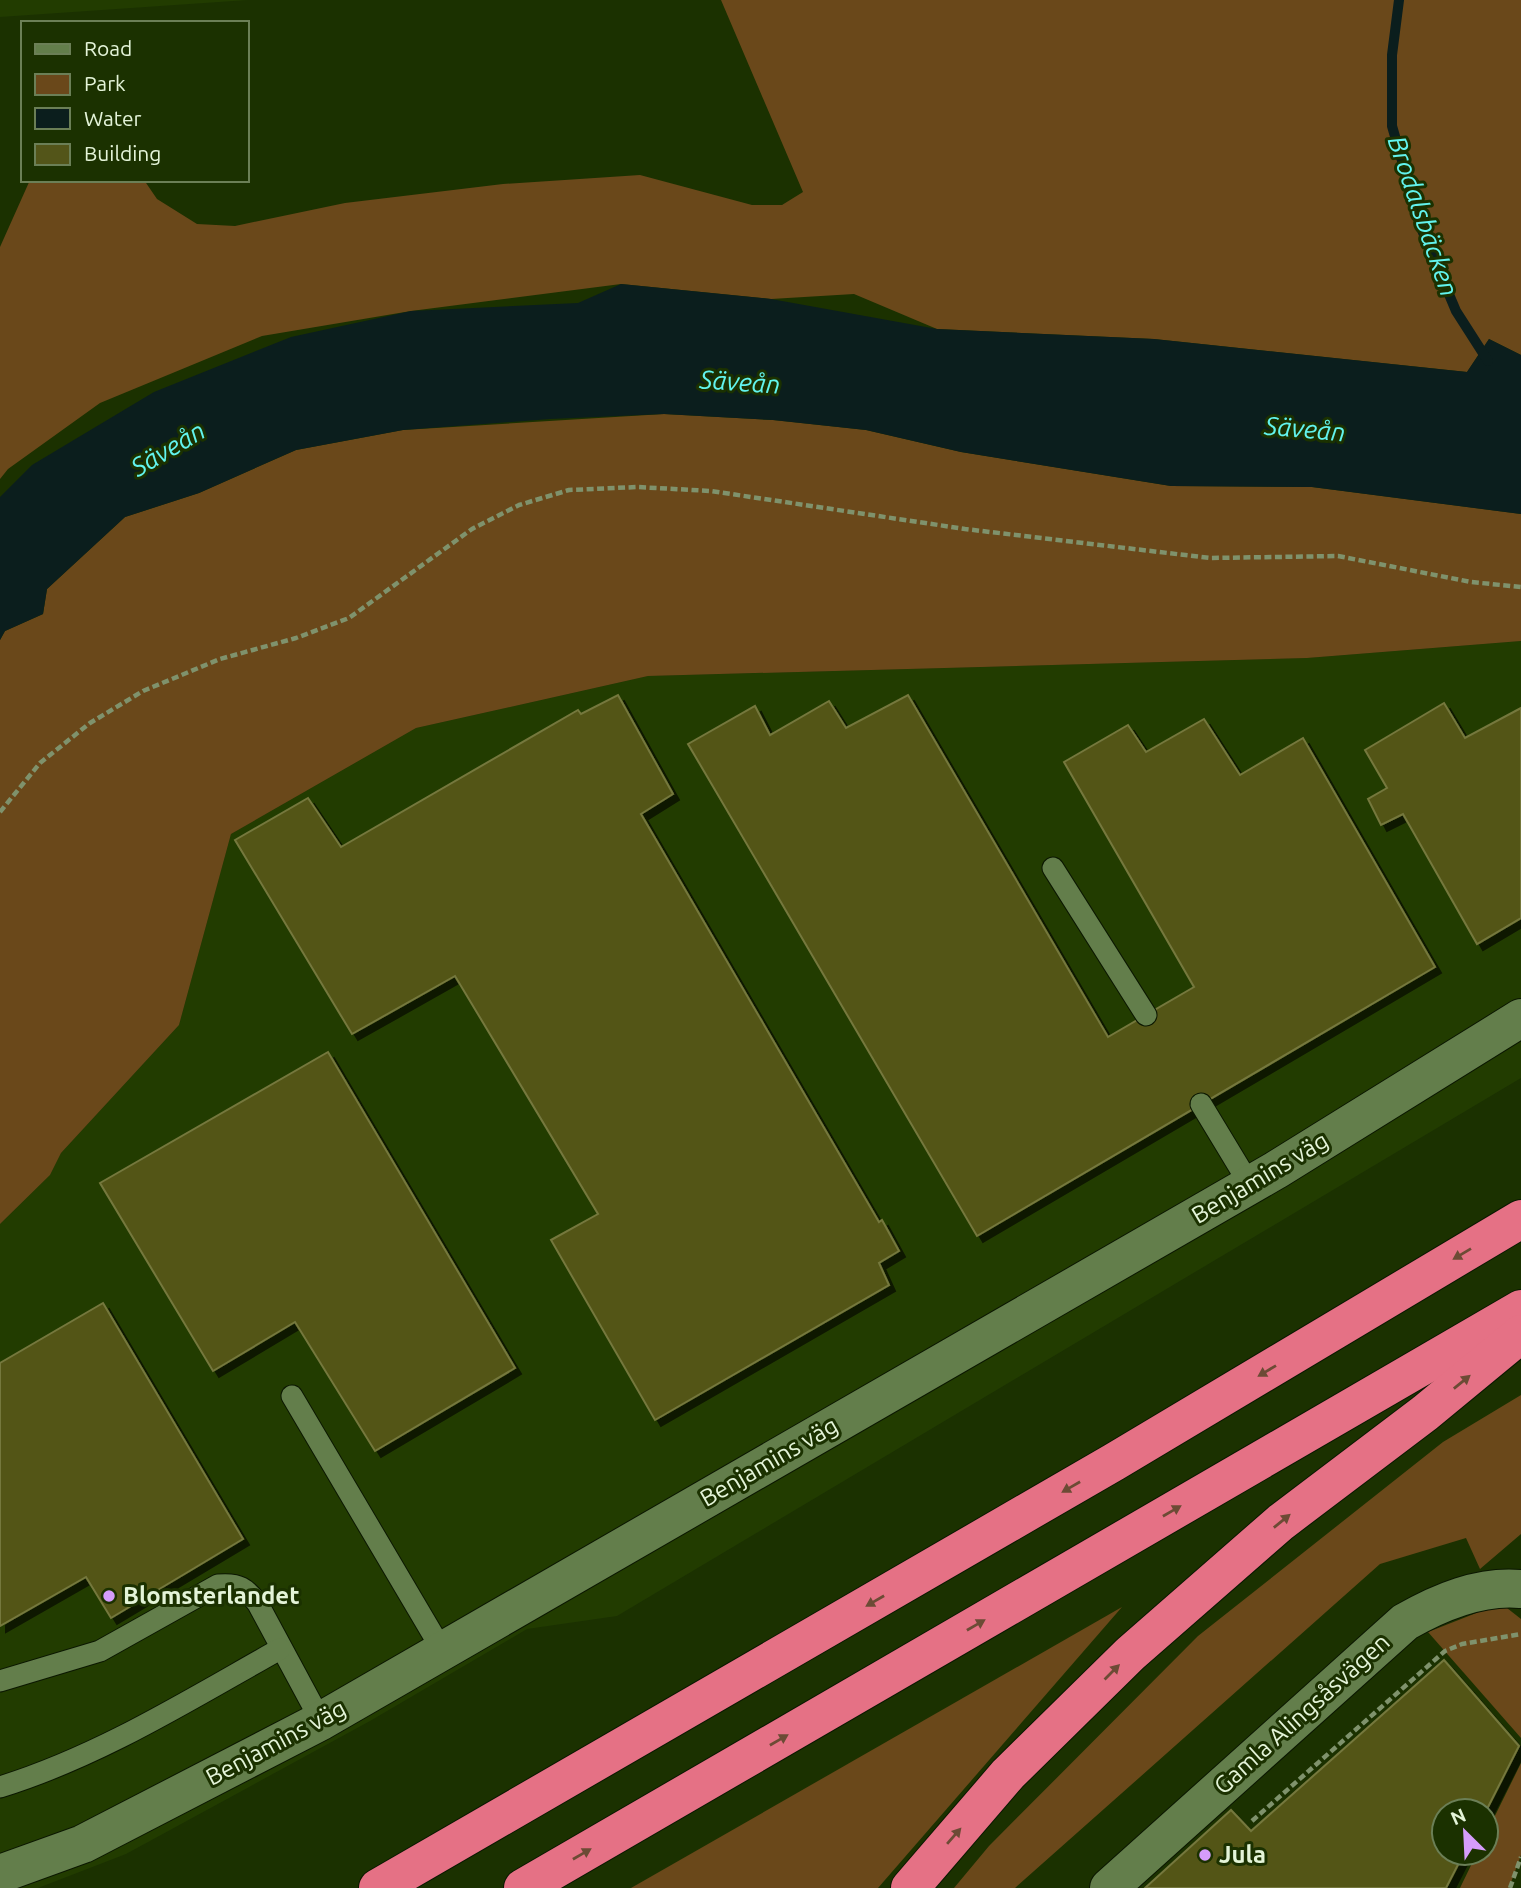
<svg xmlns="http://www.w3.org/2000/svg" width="1521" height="1888" font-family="Ubuntu,sans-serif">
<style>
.built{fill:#223c00}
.green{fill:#6a481a}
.water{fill:#0b1e1d}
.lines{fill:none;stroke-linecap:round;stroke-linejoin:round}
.stream{stroke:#0b1e1d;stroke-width:10}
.building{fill:#535519;stroke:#75783d;stroke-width:2;filter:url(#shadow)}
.service-casing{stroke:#0b1701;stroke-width:23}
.minor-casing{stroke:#0b1701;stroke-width:40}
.motorway-casing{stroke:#0b1701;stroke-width:40}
.path{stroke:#7f926c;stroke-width:4.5;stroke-dasharray:7 3.5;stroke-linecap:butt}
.service{stroke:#637e4b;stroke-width:21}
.minor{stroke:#637e4b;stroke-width:38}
.motorway{stroke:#e57185;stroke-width:38}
.oneway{fill:#6c4b35}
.poi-dot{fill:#d59cfb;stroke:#1b3100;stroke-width:2.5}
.labels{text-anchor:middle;stroke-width:6;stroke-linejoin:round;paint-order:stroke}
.street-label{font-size:24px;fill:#e4f4d8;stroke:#1b3100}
.poi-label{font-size:24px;font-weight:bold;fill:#e4f4d8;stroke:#1b3100;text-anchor:start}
.water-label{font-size:26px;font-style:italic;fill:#62f4ee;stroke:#1b3100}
</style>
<defs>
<filter id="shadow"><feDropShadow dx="6" dy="6" stdDeviation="0" flood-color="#0009"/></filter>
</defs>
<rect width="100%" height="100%" fill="#1b3100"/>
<g class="built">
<polygon points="0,0 248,0 0,17"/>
<polygon points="1521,641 1521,1078 617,1616 527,1629 370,1721 126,1854 38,1888 0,1888 0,1224 50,1175 61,1153 179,1025 231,834 416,728 648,676 1307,658"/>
</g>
<g class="green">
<polygon points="721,0 1521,0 1521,355 1489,339 1467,372 1154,339 937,329 854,294 771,299 621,284 411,311 262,336 100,403 8,469 0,479 0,247 30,180 144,180 157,199 197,224 235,226 345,203 503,184 640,175 752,205 782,205 803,192"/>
<polygon points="664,414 773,420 866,430 961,452 1171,486 1312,487 1521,514 1521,641 1307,658 648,676 416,728 231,834 179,1025 61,1153 50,1175 0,1224 0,640 5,631 43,614 47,589 125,517 199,493 296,450 403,430"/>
<polygon points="1521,1395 1521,1534 1480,1569 1466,1538 1380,1564 1015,1888 954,1888 989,1846 1198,1636 1443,1442"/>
<polygon points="1122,1607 878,1888 631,1888"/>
<polygon points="1489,1608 1507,1608 1521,1619 1521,1738 1428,1632"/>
<polygon points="1521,1763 1521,1855 1509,1888 1460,1888 1477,1853 1486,1853 1486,1834"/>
</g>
<polygon class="water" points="621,284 771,299 937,329 1154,339 1467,372 1489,339 1521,355 1521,514 1312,487 1171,486 961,452 866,430 773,420 664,414 550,419 403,430 296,450 199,493 125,517 47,589 43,614 5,631 0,640 0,497 32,465 154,392 291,337 411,311 578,303"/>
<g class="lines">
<polyline class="stream" points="1399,0 1392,55 1392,126 1422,230 1456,311 1488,361"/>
</g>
<g class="building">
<polygon points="618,695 673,794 641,814 879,1222 882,1220 899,1251 879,1263 889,1285 655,1420 551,1240 598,1214 455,976 352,1034 235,840 308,798 341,847 578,710 581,714"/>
<polygon points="908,695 1108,1037 1194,987 1064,762 1128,725 1146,752 1204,719 1240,775 1303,738 1435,967 977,1236 688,744 755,706 770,735 829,701 846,728"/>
<polygon points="1444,703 1465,738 1521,708 1521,918 1477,944 1403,814 1381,825 1368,799 1387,788 1365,750"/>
<polygon points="328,1052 515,1368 375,1451 295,1322 213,1371 100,1183"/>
<polygon points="103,1303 243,1539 111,1618 86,1577 0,1626 0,1363"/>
<polygon points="1444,1660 1519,1746 1486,1811 1444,1811 1444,1853 1464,1853 1446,1888 1145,1888 1231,1810 1251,1831"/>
</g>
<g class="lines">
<defs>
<g id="service">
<polyline points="1053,868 1146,1015"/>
<polyline points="1201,1104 1250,1185"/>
<polyline points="292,1396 442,1650"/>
<path d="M 0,1681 L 100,1651 L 218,1585 C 239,1583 246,1588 258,1604 L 321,1721"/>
<path d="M 0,1787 C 100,1756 189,1700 280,1649"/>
</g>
<g id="minor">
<polyline points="0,1874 83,1844 321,1721 1276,1170 1521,1018"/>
<path d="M 1109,1888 L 1405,1622 C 1440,1602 1480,1585 1521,1589"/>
</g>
<g id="motorway">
<polyline points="378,1888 1114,1462 1521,1219"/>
<polyline points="523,1888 1521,1309"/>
<polyline points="910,1888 1008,1774 1130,1654 1281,1522 1425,1413 1521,1334"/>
</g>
</defs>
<use href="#service" class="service-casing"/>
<use href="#minor" class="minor-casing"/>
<use href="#motorway" class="motorway-casing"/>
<g class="path">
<polyline points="0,812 40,763 90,723 143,691 220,659 296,638 349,618 472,529 519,505 569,490 638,487 711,491 965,529 1210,558 1338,556 1471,582 1521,587"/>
<polyline points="1252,1821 1445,1651 1462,1644 1521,1634"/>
<polyline points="1510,1888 1521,1857"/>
</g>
<use href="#service" class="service"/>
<use href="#minor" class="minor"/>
<use href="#motorway" class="motorway"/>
</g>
<defs><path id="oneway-solid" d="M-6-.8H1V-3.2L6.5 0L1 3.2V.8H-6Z" transform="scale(1.75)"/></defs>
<g class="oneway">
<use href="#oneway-solid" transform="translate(1462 1254) rotate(149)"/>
<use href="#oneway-solid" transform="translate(1267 1371) rotate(149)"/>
<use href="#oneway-solid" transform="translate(1462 1382) rotate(-39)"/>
<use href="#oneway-solid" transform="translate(1071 1487) rotate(150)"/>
<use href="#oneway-solid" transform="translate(1172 1511) rotate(-30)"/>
<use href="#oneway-solid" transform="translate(1282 1521) rotate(-39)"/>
<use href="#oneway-solid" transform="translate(875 1601) rotate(150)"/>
<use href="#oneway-solid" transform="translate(976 1625) rotate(-30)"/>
<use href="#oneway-solid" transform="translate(1112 1672) rotate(-45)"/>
<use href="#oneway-solid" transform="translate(779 1740) rotate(-30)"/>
<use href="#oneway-solid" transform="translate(954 1836) rotate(-49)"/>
<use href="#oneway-solid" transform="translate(582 1854) rotate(-30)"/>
</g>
<g class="poi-dot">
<circle cx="109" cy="1596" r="7"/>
<circle cx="1205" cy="1855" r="7"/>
</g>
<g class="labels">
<g class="street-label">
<text transform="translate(1260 1178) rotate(-31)" y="8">Benjamins väg</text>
<text transform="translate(769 1462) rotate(-30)" y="8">Benjamins väg</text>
<text transform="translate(1302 1714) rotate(-42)" y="8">Gamla Alingsåsvägen</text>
<text transform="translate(276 1743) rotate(-28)" y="8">Benjamins väg</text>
</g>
<g class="poi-label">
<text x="123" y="1604">Blomsterlandet</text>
<text x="1219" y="1863">Jula</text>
</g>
<g class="water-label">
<text transform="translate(1423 216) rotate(71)" y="9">Brodalsbäcken</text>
<text transform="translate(740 382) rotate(4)" y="9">Säveån</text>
<text transform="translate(1305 429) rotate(5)" y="9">Säveån</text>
<text transform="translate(168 449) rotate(-31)" y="9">Säveån</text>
</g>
</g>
<rect x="21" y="21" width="228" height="161" fill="#1b3100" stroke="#6b7f56" stroke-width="2"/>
<rect x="35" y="44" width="35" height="10" fill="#637e4b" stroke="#6b7f56" stroke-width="2"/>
<text x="84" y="56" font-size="21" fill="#e4f4d8">Road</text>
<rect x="35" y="74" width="35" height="21" fill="#6a481a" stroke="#6b7f56" stroke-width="2"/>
<text x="84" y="91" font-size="21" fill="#e4f4d8">Park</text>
<rect x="35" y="108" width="35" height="21" fill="#0b1e1d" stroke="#6b7f56" stroke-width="2"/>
<text x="84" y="126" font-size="21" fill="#e4f4d8">Water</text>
<rect x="35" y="144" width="35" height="21" fill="#535519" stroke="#6b7f56" stroke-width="2"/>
<text x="84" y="161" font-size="21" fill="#e4f4d8">Building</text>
<g transform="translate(1465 1832) rotate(336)"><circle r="33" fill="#1b3100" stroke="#6b7f56" stroke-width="2"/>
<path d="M0-5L12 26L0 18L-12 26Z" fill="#d59cfb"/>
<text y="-10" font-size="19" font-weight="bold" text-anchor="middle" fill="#e4f4d8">N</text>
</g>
</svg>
